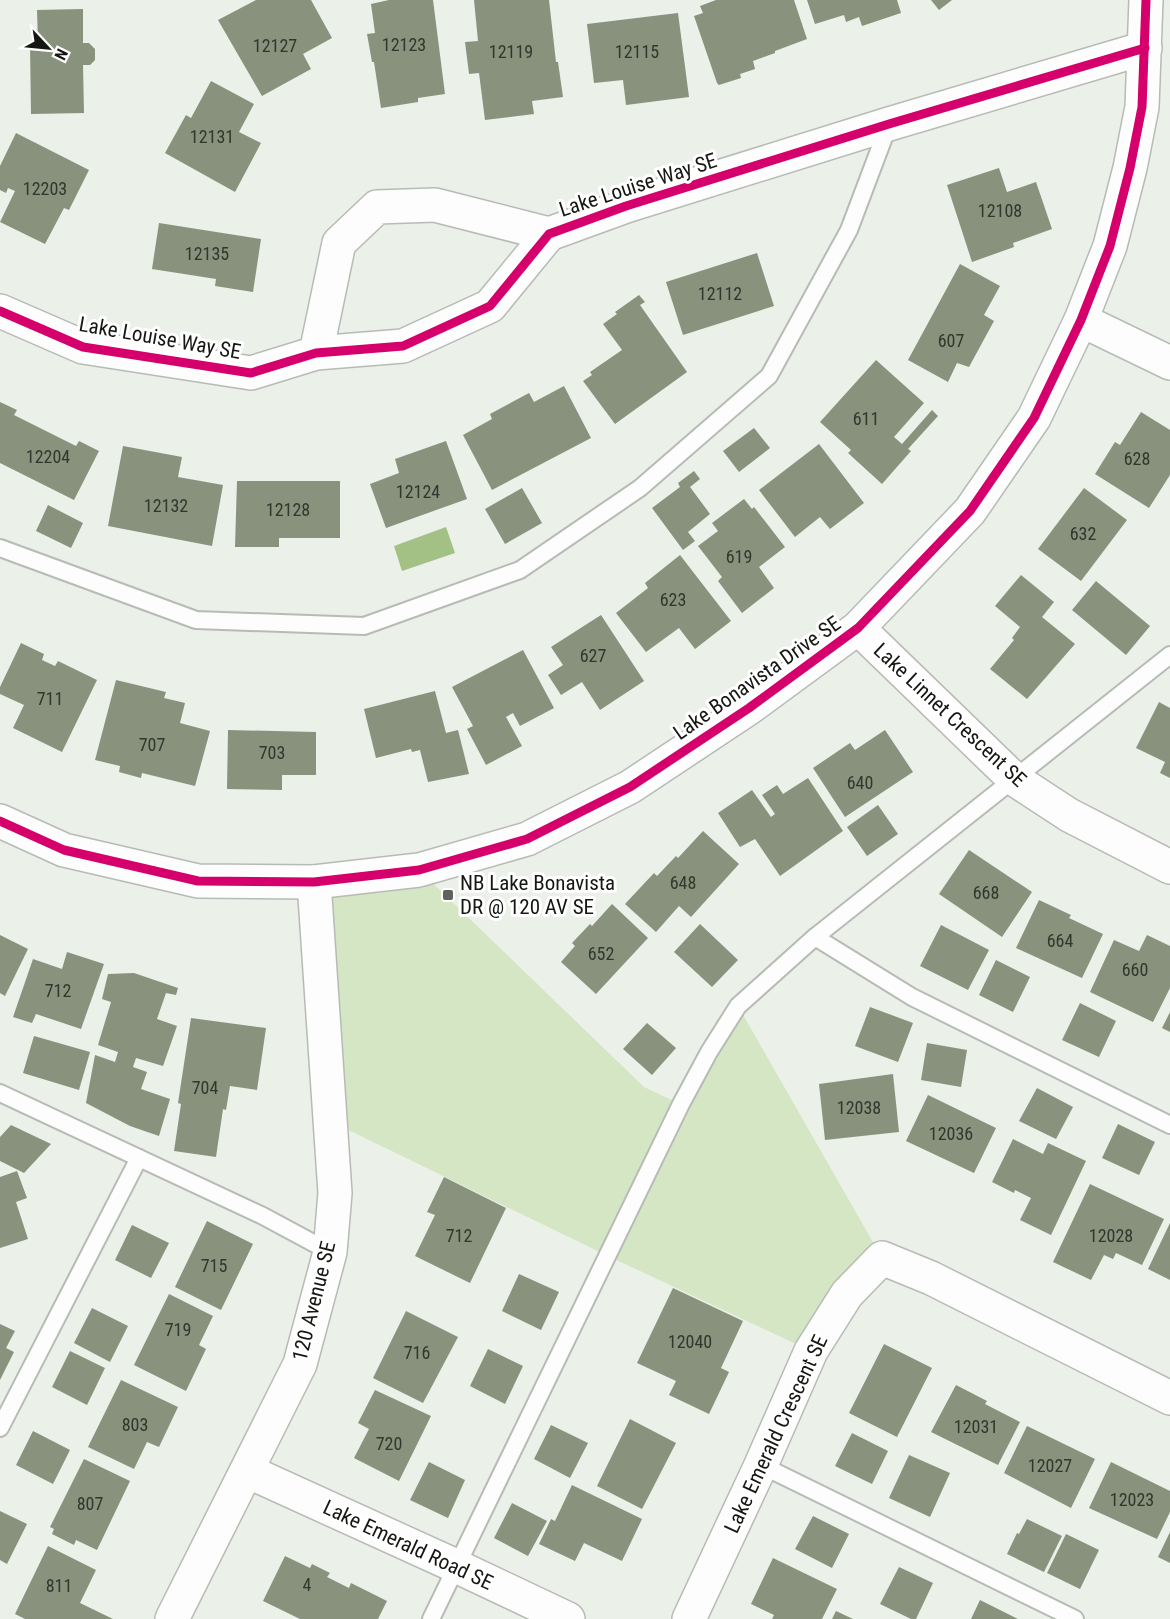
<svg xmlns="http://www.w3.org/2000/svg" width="1170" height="1619" font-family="'Roboto Condensed',sans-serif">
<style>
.green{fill:#d4e6c4}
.water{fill:#a3c085}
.building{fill:#89927d}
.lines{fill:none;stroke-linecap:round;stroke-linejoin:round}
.service-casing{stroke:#b7bbb5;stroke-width:20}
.minor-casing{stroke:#b7bbb5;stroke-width:36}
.tertiary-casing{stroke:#b7bbb5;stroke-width:36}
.service{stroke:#fcfdfc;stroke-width:16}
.minor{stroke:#fcfdfc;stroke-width:33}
.tertiary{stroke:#fcfdfc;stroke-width:33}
.cycleway-casing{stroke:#fff;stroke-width:13}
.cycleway{stroke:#d6006c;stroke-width:9}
.poi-dot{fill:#60635d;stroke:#fff;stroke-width:2}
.labels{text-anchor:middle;stroke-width:6;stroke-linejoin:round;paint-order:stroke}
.number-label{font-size:18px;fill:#32362d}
.street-label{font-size:21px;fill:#151712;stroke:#fff}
.poi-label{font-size:21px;fill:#151712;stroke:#fff;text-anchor:start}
</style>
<rect width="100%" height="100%" fill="#ebf0e8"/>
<polygon class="green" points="419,870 644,1087 680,1104 738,1006 882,1258 811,1351 608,1256 330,1121 314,882"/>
<polygon class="water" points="446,527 455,553 402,571 394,546"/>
<g class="building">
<polygon points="256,0 311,0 332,38 303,54 311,69 262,96 218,20"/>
<polygon points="389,0 433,0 445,94 418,98 418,102 381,108 374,62 372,62 367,34 375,33 371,4"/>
<polygon points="474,0 549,0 556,62 558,62 563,97 532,101 534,114 485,120 479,73 469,74 465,42 478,41"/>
<polygon points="716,0 794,0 807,39 775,51 775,53 753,61 755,69 740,74 741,78 719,85 717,83 694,16 703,13 700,6"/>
<polygon points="807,0 897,0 901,13 862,26 859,17 846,22 844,15 815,24"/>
<polygon points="931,0 952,0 939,10"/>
<polygon points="83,9 83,43 89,43 95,49 95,60 90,65 83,65 84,113 31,114 30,44 38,43 37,10"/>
<polygon points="678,13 689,97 626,105 623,80 594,83 587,24"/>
<polygon points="211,81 254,104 239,132 261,143 235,192 165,153 186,115 191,118"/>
<polygon points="16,133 89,170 69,210 64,208 45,244 0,222 15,191 8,188 6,193 0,190 0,166"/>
<polygon points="999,168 1007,192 1036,182 1052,229 1013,243 1014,247 972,262 947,185"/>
<polygon points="159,223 261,239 253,292 215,286 216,279 152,269"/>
<polygon points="757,253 774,306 683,335 666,282"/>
<polygon points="960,264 1000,286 984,315 994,321 969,367 957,363 948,382 908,360"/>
<polygon points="639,295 645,302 640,305 687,372 615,424 583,381 592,375 590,372 622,350 603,324 617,314 615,312"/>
<polygon points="876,360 924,403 894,437 902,444 932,410 938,416 908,449 911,451 882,484 848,453 851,450 820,422"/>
<polygon points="564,386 591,438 492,490 463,435 492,419 490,414 529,393 534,402"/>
<polygon points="0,402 17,410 14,415 76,446 79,441 99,451 74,500 0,463"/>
<polygon points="1141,412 1170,430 1170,475 1149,508 1095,474 1115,442 1120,445"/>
<polygon points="754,428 770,448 739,472 723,451"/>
<polygon points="446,441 467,499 386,528 370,484 399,473 395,459"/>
<polygon points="819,444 864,503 830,529 820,517 795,537 759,490"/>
<polygon points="123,446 182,457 178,477 223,485 212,546 108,526"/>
<polygon points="694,471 700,479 690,487 710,514 688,532 695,541 683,550 652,508 680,487 678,483"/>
<polygon points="237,481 340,481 340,538 279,538 279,547 235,547"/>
<polygon points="522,488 542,523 505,544 485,509"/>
<polygon points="1084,488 1127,520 1081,581 1038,549"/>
<polygon points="744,499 752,509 754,507 785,547 759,567 774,588 742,613 718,581 722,577 698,546 718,531 712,523"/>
<polygon points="48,505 83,523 71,548 36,531"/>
<polygon points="680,555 731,621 695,649 679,628 646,652 616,613 648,588 645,583"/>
<polygon points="1021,575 1054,602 1042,617 1075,644 1027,699 990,669 1014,640 1012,638 1020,627 995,606"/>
<polygon points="1096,581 1150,626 1126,655 1072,610"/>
<polygon points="601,615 644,681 600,710 582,682 561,695 548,675 563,665 551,647"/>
<polygon points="21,643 44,654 42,660 55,666 58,661 97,680 62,752 13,728 24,705 0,694 0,687"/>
<polygon points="523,650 554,708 520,726 513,713 506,717 522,746 486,765 467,729 473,726 452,687"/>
<polygon points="116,680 166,692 164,698 185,703 180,723 210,731 195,786 142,773 141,778 119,772 120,766 95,760"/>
<polygon points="435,691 446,733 458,730 469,774 428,782 420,750 412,752 411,749 376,758 364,709"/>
<polygon points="1159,702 1170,708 1170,778 1160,773 1165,762 1136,748"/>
<polygon points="228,730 316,732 316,775 282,775 282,790 227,789"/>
<polygon points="885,730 913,772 845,817 813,768 850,743 855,750"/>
<polygon points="808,778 843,831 780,876 755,839 740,847 718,813 752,790 771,817 775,814 762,795 777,785 783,794"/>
<polygon points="878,805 898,834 867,856 847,827"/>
<polygon points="703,831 739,864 691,917 679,906 656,932 625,904 654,873 657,876 676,856 678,858"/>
<polygon points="969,850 1032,892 1002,937 939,894"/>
<polygon points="1039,900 1071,915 1069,918 1103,934 1082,978 1016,948"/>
<polygon points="612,904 648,938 596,994 561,962 575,946 572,943 590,924 592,926"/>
<polygon points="700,924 738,960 712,987 674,952"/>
<polygon points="941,925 989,950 968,990 920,966"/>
<polygon points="0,935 28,949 5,996 0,993"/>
<polygon points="1147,935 1170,946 1170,988 1153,1022 1090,992 1114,940 1139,951"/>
<polygon points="67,952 104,964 81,1029 36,1014 32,1023 13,1017 33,959 62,969"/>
<polygon points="996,960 1030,977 1013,1012 979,995"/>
<polygon points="134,973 178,988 176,995 166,993 157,1019 177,1026 163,1066 136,1058 133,1067 147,1072 141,1089 170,1099 159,1136 130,1126 86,1103 95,1055 115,1062 118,1052 98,1045 111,1002 102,999 108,974"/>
<polygon points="1080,1003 1116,1021 1099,1057 1062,1040"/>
<polygon points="870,1007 913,1023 898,1062 855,1046"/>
<polygon points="1170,1012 1170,1032 1162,1028"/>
<polygon points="191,1018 266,1028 257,1090 230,1086 226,1110 223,1109 216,1157 174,1151 181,1104 178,1103"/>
<polygon points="647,1023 676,1048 652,1075 623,1049"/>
<polygon points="34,1036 90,1052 79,1090 23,1073"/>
<polygon points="927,1043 967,1050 961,1087 921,1080"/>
<polygon points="893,1074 899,1132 825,1140 819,1084"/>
<polygon points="1037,1088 1073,1107 1056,1139 1019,1121"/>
<polygon points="928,1095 996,1128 974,1173 906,1141"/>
<polygon points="1118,1124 1155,1142 1139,1175 1102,1158"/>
<polygon points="11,1125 51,1144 24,1173 0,1161 0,1137"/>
<polygon points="1013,1139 1043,1154 1048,1143 1086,1161 1051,1235 1020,1220 1031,1198 1015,1190 1014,1193 992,1182"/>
<polygon points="17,1171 27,1198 16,1202 28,1239 0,1248 0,1177"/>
<polygon points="444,1177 506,1208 470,1283 415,1256 435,1215 427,1212"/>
<polygon points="1090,1184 1164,1219 1142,1265 1116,1253 1113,1259 1104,1255 1091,1280 1053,1262"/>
<polygon points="207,1221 253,1244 221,1310 175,1287"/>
<polygon points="1170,1223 1170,1280 1148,1269"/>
<polygon points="132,1225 169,1243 151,1278 115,1260"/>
<polygon points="519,1274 559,1292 541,1330 502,1311"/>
<polygon points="673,1288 743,1321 721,1368 729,1372 709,1414 669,1395 676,1381 637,1363"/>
<polygon points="169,1294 213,1316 199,1345 206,1349 186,1391 134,1365"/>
<polygon points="92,1308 128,1326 110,1362 74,1343"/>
<polygon points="406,1311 458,1337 423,1403 373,1378"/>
<polygon points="0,1324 15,1331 6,1348 14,1352 0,1380"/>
<polygon points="884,1344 932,1368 897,1437 849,1413"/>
<polygon points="488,1349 523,1366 505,1404 470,1386"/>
<polygon points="70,1351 105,1368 87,1405 52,1387"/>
<polygon points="121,1380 178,1407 159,1447 147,1442 134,1469 88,1447"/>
<polygon points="956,1385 987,1401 985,1404 1020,1422 998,1465 931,1432"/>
<polygon points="375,1390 431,1416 399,1481 354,1458 369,1429 358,1423"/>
<polygon points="630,1419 676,1443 642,1509 597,1486"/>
<polygon points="551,1425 588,1443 570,1478 534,1459"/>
<polygon points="1027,1426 1095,1459 1071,1508 1004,1473"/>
<polygon points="33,1431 70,1450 53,1484 16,1465"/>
<polygon points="852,1433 888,1451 872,1484 835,1466"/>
<polygon points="909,1455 950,1473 930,1517 889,1498"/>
<polygon points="84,1459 130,1481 97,1550 76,1540 74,1545 52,1534 54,1529 50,1527"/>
<polygon points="429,1462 465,1480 448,1518 410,1500"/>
<polygon points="1111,1462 1170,1491 1170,1512 1157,1539 1089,1508"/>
<polygon points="572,1485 642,1519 622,1561 584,1543 575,1561 539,1544 551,1519 555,1521"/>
<polygon points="512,1503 547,1521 528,1556 494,1538"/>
<polygon points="0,1511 27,1524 7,1564 0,1560"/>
<polygon points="813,1516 849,1534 832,1568 795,1549"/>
<polygon points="1027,1519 1062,1536 1044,1572 1007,1554 1017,1533 1019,1534"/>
<polygon points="1170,1532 1170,1563 1158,1557"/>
<polygon points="1066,1534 1099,1550 1080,1589 1047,1573"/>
<polygon points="48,1546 96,1570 80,1603 113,1619 25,1619 15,1614"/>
<polygon points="285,1556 310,1568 312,1564 330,1573 327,1577 349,1588 351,1583 387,1601 378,1619 300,1619 263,1601"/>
<polygon points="773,1558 837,1589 822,1619 772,1619 774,1615 751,1604"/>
<polygon points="899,1567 933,1583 916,1619 911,1619 880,1604"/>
<polygon points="980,1600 1018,1619 971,1619"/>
<polygon points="836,1611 853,1619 832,1619"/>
</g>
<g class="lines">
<defs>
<g id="service">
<polyline points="0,548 196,620 364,626 520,570 640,488 769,376 849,230 889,124"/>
<polyline points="815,937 912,997 1170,1125"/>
<polyline points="0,1093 263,1216 330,1252"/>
<polyline points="0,1428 139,1158"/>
<polyline points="761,1465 1075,1619"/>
<polyline points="431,1619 681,1104 709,1052 738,1006 815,937 1170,655"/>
</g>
<g id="minor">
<polyline points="0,311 83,347 251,373 316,353 403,346 490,306 549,234 626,206 889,124 1145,48"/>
<polyline points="1081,320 1170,363"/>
<polyline points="316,353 339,243 377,207 435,205 549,234"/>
<polyline points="858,628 1014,779 1069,815 1170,867"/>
<polyline points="247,1471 456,1566 568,1619"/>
<polyline points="172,1619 300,1364 330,1252 335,1193 314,882"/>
<polyline points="689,1619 761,1465 811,1351 847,1294 882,1258 931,1278 1170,1398"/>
</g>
<polyline id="tertiary" points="0,821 64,850 198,881 314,882 419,870 527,839 630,787 749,708 858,628 970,511 1034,418 1081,320 1110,246 1130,168 1142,107 1146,0"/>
</defs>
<use href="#service" class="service-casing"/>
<use href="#minor" class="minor-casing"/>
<use href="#tertiary" class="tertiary-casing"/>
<use href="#service" class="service"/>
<use href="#minor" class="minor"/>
<use href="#tertiary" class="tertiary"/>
<defs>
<g id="cycleway">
<polyline points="0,311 83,347 251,373 316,353 403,346 490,306 549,234 626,206 889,124 1145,48"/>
<polyline points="0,821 64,850 198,881 314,882 419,870 527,839 630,787 749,708 858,628 970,511 1034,418 1081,320 1110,246 1130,168 1142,107 1146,0"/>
</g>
</defs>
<use href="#cycleway" class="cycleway-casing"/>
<use href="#cycleway" class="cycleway"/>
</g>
<rect class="poi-dot" x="442" y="889" width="12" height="12" rx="3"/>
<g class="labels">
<g class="number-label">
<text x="404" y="51">12123</text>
<text x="275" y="52">12127</text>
<text x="511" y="58">12119</text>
<text x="637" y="58">12115</text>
<text x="212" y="143">12131</text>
<text x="45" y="195">12203</text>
<text x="1000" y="217">12108</text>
<text x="207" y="260">12135</text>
<text x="720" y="300">12112</text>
<text x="951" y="347">607</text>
<text x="866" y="425">611</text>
<text x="48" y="463">12204</text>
<text x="1137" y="465">628</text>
<text x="418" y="498">12124</text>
<text x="166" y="512">12132</text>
<text x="288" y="516">12128</text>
<text x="1083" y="540">632</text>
<text x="739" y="563">619</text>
<text x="673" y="606">623</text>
<text x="593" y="662">627</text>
<text x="50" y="705">711</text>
<text x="152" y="751">707</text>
<text x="272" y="759">703</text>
<text x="860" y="789">640</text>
<text x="683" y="889">648</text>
<text x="986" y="899">668</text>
<text x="1060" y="947">664</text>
<text x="601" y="960">652</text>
<text x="1135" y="976">660</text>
<text x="58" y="997">712</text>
<text x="205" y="1094">704</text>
<text x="859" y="1114">12038</text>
<text x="951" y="1140">12036</text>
<text x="459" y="1242">712</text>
<text x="1111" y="1242">12028</text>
<text x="214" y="1272">715</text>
<text x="178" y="1336">719</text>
<text x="690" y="1348">12040</text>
<text x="417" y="1359">716</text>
<text x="135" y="1431">803</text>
<text x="976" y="1433">12031</text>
<text x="389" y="1450">720</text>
<text x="1050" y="1472">12027</text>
<text x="1132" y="1506">12023</text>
<text x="90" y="1510">807</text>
<text x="307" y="1591">4</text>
<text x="59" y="1592">811</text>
</g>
<g class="street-label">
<text transform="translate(638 185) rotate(-18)" y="7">Lake Louise Way SE</text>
<text transform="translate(160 338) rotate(10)" y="7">Lake Louise Way SE</text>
<text transform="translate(757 678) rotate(-35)" y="7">Lake Bonavista Drive SE</text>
<text transform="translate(950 715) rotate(43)" y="7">Lake Linnet Crescent SE</text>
<text transform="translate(314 1301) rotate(-76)" y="7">120 Avenue SE</text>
<text transform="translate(776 1434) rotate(-65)" y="7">Lake Emerald Crescent SE</text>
<text transform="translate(408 1545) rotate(25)" y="7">Lake Emerald Road SE</text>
</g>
<g class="poi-label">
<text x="460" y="890">NB Lake Bonavista<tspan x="460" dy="24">DR @ 120 AV SE</tspan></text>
</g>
</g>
<g transform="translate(48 48) rotate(116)" stroke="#ffffff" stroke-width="4.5" paint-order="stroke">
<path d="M0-4.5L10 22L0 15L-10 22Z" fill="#151712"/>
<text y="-9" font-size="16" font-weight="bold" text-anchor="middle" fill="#151712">N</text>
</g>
</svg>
